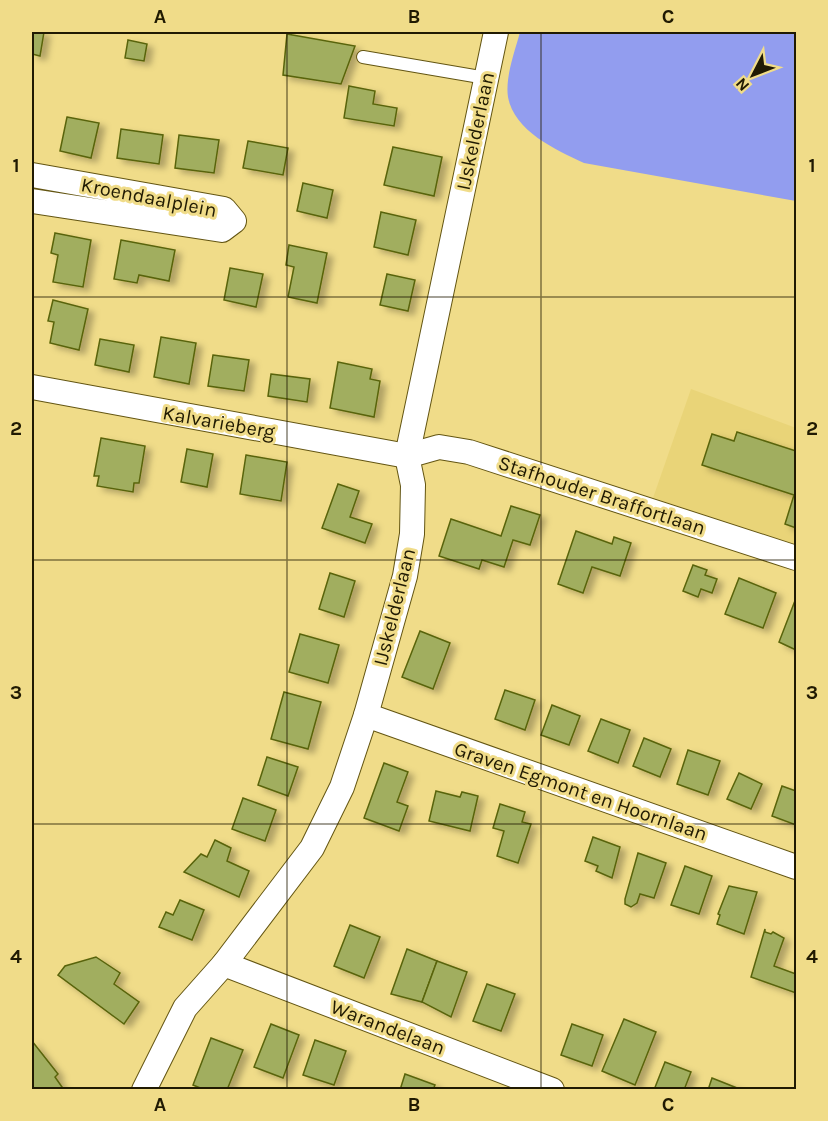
<svg xmlns="http://www.w3.org/2000/svg" width="828" height="1121" font-family="Karla,sans-serif">
<style>
.built{fill:#e9d478}
.water{fill:#929def}
.building{fill:#a1ae5f;stroke:#59640a;stroke-width:1.5;filter:url(#shadow)}
.lines{fill:none;stroke-linecap:round;stroke-linejoin:round}
.service-casing{stroke:#635512;stroke-width:14}
.minor-casing{stroke:#635512;stroke-width:26}
.service{stroke:#fff;stroke-width:12}
.minor{stroke:#fff;stroke-width:24}
.grid{fill:none;stroke:#201a02;stroke-width:1.5;stroke-opacity:0.55}
.labels{text-anchor:middle;stroke-width:6;stroke-linejoin:round;paint-order:stroke}
.street-label{font-size:20px;fill:#201a02;stroke:#f0dc89}
.neatline{fill:none;stroke:#201a02;stroke-width:2}
.grid-label{font-size:20px;text-anchor:middle;font-weight:bold;fill:#201a02}
</style>
<defs>
<filter id="shadow"><feDropShadow dx="6" dy="4" stdDeviation="3" flood-color="#0004"/></filter>
</defs>
<rect width="100%" height="100%" fill="#f0dc89"/>
<polygon class="built" points="691,389 796,428 796,545 653,498"/>
<path class="water" d="M 520,32 L 796,32 L 796,201 L 584,163 C 556,150 514,131 508,97 C 505,77 515,51 520,32 Z"/>
<g class="building">
<polygon points="32,32 44,32 40,56 32,54"/>
<polygon points="287,34 355,46 341,84 283,75"/>
<polygon points="128,40 147,44 144,61 125,58"/>
<polygon points="349,86 375,91 373,104 397,108 394,126 344,118"/>
<polygon points="67,117 99,123 91,158 60,151"/>
<polygon points="121,129 163,135 159,164 117,158"/>
<polygon points="179,135 219,140 214,173 175,168"/>
<polygon points="248,141 288,148 283,175 243,168"/>
<polygon points="393,147 442,157 434,196 384,185"/>
<polygon points="303,183 333,190 327,218 297,211"/>
<polygon points="381,212 416,220 408,255 374,247"/>
<polygon points="55,233 91,240 83,287 53,282 58,255 51,253"/>
<polygon points="121,240 175,250 169,281 139,275 137,283 114,279"/>
<polygon points="289,245 327,253 317,303 288,297 294,267 286,265"/>
<polygon points="230,268 263,274 256,307 224,300"/>
<polygon points="387,274 415,280 408,311 380,305"/>
<polygon points="53,300 88,309 79,350 50,343 54,322 48,321"/>
<polygon points="161,337 196,343 189,384 154,377"/>
<polygon points="100,339 134,345 129,372 95,365"/>
<polygon points="213,355 249,360 244,391 208,386"/>
<polygon points="338,362 372,369 370,379 380,381 374,417 330,408"/>
<polygon points="271,374 310,379 307,402 268,396"/>
<polygon points="737,432 796,451 796,528 785,524 794,495 702,465 712,434 734,441"/>
<polygon points="101,438 145,446 139,483 134,483 133,492 97,486 99,476 94,476"/>
<polygon points="187,449 213,454 207,487 181,482"/>
<polygon points="246,455 287,462 281,501 240,494"/>
<polygon points="338,484 359,491 350,517 372,524 365,543 322,528"/>
<polygon points="511,506 540,515 530,545 513,540 504,567 482,560 479,569 439,556 451,519 501,536"/>
<polygon points="576,531 612,544 614,537 631,543 620,576 592,567 583,593 558,584"/>
<polygon points="693,565 707,570 705,575 717,579 712,593 701,589 698,597 683,591"/>
<polygon points="330,573 355,581 344,617 319,609"/>
<polygon points="739,578 776,593 763,628 725,614"/>
<polygon points="796,598 796,650 779,642"/>
<polygon points="420,631 450,643 433,689 402,677"/>
<polygon points="300,634 339,645 328,683 289,672"/>
<polygon points="505,690 535,700 525,730 495,719"/>
<polygon points="284,692 321,702 308,749 271,739"/>
<polygon points="552,705 580,716 569,745 541,735"/>
<polygon points="601,719 630,730 618,763 588,751"/>
<polygon points="644,738 671,749 660,777 633,766"/>
<polygon points="688,750 720,761 708,795 677,784"/>
<polygon points="267,757 298,767 288,796 258,785"/>
<polygon points="384,763 408,772 397,802 408,806 399,831 364,818"/>
<polygon points="739,773 762,784 751,809 727,799"/>
<polygon points="782,786 796,791 796,825 772,816"/>
<polygon points="436,791 460,797 462,792 478,796 470,831 429,821"/>
<polygon points="243,798 276,810 265,841 232,829"/>
<polygon points="500,804 525,812 522,822 531,824 518,863 497,856 504,831 493,828"/>
<polygon points="593,837 620,847 612,878 596,871 598,866 585,861"/>
<polygon points="215,840 231,848 227,861 249,871 239,897 184,872 201,854 207,857"/>
<polygon points="638,853 666,863 654,898 640,894 637,903 631,907 625,904 625,899"/>
<polygon points="685,866 712,876 699,914 671,905"/>
<polygon points="729,886 757,892 744,934 717,924 720,915 718,914"/>
<polygon points="180,900 204,910 192,940 159,927 166,912 173,915"/>
<polygon points="350,925 380,937 364,978 334,966"/>
<polygon points="765,929 765,932 771,934 773,932 784,938 774,966 796,974 796,993 751,977"/>
<polygon points="407,949 437,961 422,1002 391,994"/>
<polygon points="96,957 120,973 114,984 139,1002 124,1024 58,975 65,966"/>
<polygon points="437,961 467,972 451,1017 422,1002"/>
<polygon points="487,984 515,994 501,1031 473,1021"/>
<polygon points="624,1019 656,1032 635,1085 602,1071"/>
<polygon points="271,1024 299,1035 283,1078 254,1067"/>
<polygon points="572,1024 603,1035 592,1066 561,1055"/>
<polygon points="211,1038 243,1050 227,1090 205,1090 193,1085"/>
<polygon points="315,1040 346,1051 334,1085 303,1075"/>
<polygon points="32,1041 58,1074 55,1077 62,1087 59,1090 32,1090"/>
<polygon points="665,1062 691,1072 684,1090 654,1090"/>
<polygon points="405,1074 435,1085 433,1090 400,1090"/>
<polygon points="712,1078 737,1088 736,1090 708,1090"/>
</g>
<g class="lines">
<defs>
<polyline id="service" points="363,57 486,78"/>
<g id="minor">
<polyline points="32,175 224,209 234,221 222,230 32,201"/>
<polyline points="32,387 407,456 439,447 469,452 796,558"/>
<polyline points="366,715 796,867"/>
<polyline points="224,964 552,1090"/>
<polyline points="144,1090 185,1008 224,964 312,848 342,787 366,715 405,576 412,534 413,485 407,456 496,32"/>
</g>
</defs>
<use href="#service" class="service-casing"/>
<use href="#minor" class="minor-casing"/>
<use href="#service" class="service"/>
<use href="#minor" class="minor"/>
</g>
<path class="grid" d="M 287,32 L 287,1090M 541,32 L 541,1090M 32,297 L 796,297M 32,560 L 796,560M 32,824 L 796,824"/>
<g class="labels">
<g class="street-label">
<text transform="translate(475 131) rotate(-78)" y="7">IJskelderlaan</text>
<text transform="translate(149 197) rotate(11)" y="7">Kroendaalplein</text>
<text transform="translate(219 422) rotate(10)" y="7">Kalvarieberg</text>
<text transform="translate(602 495) rotate(18)" y="7">Stafhouder Braffortlaan</text>
<text transform="translate(394 607) rotate(-76)" y="7">IJskelderlaan</text>
<text transform="translate(581 791) rotate(19)" y="7">Graven Egmont en Hoornlaan</text>
<text transform="translate(388 1027) rotate(21)" y="7">Warandelaan</text>
</g>
</g>
<rect width="828" height="1121" fill="none" stroke="#f0dc89" stroke-width="66"/>
<g transform="translate(753 75) rotate(228)" stroke="#f0dc89" stroke-width="4.5" paint-order="stroke">
<path d="M0-4.5L10 22L0 15L-10 22Z" fill="#201a02"/>
<text y="-9" font-size="16" font-weight="bold" text-anchor="middle" fill="#201a02">N</text>
</g>
<rect x="33" y="33" width="762" height="1055" class="neatline"/>
<g class="grid-label">
<text x="160" y="23">A</text>
<text x="414" y="23">B</text>
<text x="668" y="23">C</text>
<text x="16" y="172">1</text>
<text x="812" y="172">1</text>
<text x="16" y="435">2</text>
<text x="812" y="435">2</text>
<text x="16" y="699">3</text>
<text x="812" y="699">3</text>
<text x="16" y="963">4</text>
<text x="812" y="963">4</text>
<text x="160" y="1111">A</text>
<text x="414" y="1111">B</text>
<text x="668" y="1111">C</text>
</g>
</svg>
